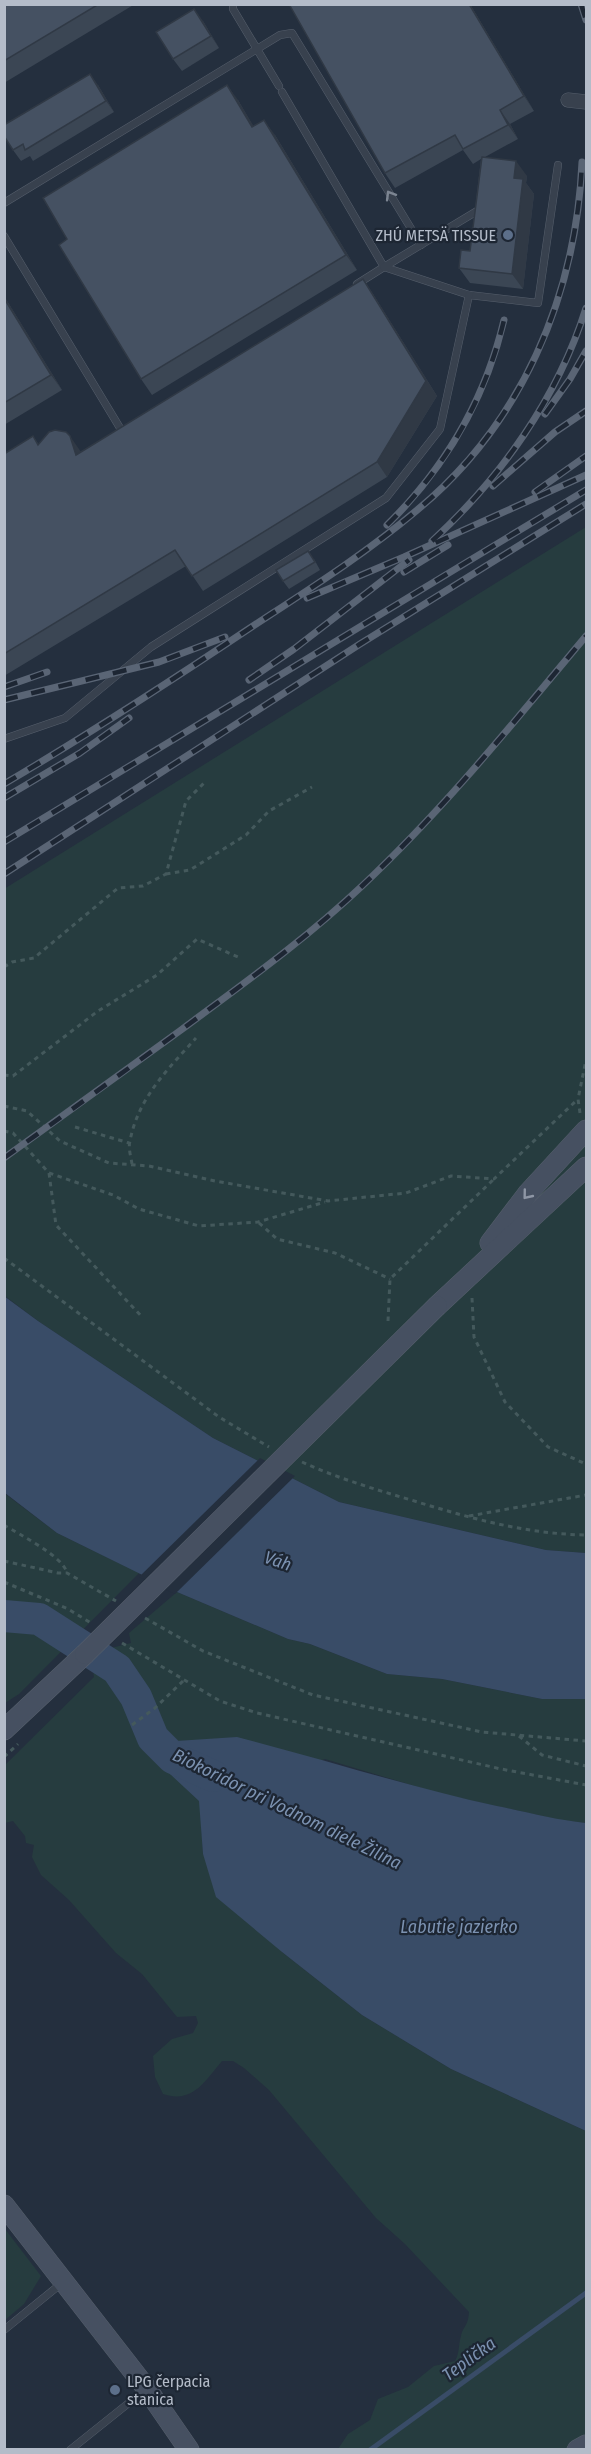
<svg xmlns="http://www.w3.org/2000/svg" width="591" height="2454" font-family="'Fira Sans Condensed',sans-serif">
<style>
.green{fill:#263c3f}
.water{fill:#394c67}
.pier{fill:#242f3e}
.lines{fill:none;stroke-linecap:round;stroke-linejoin:round}
.stream{stroke:#394c67;stroke-width:5}
.river{stroke:#394c67;stroke-width:32}
.service-casing{stroke:#565f6c;stroke-width:8}
.minor-casing{stroke:#565f6c;stroke-width:15}
.secondary-casing{stroke:#565f6c;stroke-width:21}
.path{stroke:#44595c;stroke-width:3;stroke-dasharray:4.5 4.5;stroke-linecap:butt}
.service{stroke:#38414e;stroke-width:7}
.minor{stroke:#38414e;stroke-width:14}
.secondary{stroke:#465061;stroke-width:20}
.rail-casing{stroke:#5a6575;stroke-width:7}
.rail{stroke:#1d2633;stroke-width:4.5;stroke-dasharray:14;stroke-linecap:butt}
.secondary-bridge-casing{stroke:#565f6c;stroke-width:21;stroke-linecap:butt}
.secondary-bridge{stroke:#465061;stroke-width:20}
.wall{fill:#3b4654}
.shaded-wall{fill:#303945}
.building{fill:#455162;stroke:#303945;stroke-width:1.5}
.oneway{stroke:#7c8592}
.oneway2{stroke:#8e96a5}
.service-dot{fill:#5c6f8a;stroke:#1d2633;stroke-width:2}
.labels{text-anchor:middle;stroke-width:4.5;stroke-linejoin:round;paint-order:stroke}
.poi-label{font-size:16px;fill:#b4bcc9;stroke:#1d2633;text-anchor:end}
.water-label{font-size:18px;font-style:italic;fill:#7c92b1;stroke:#1d2633}
</style>
<rect width="100%" height="100%" fill="#242f3e"/>
<g class="green">
<polygon points="586,527 586,1553 546,1550 339,1502 213,1438 38,1321 5,1296 4,889"/>
<polygon points="4,1493 57,1533 139,1573 19,1694 5,1703"/>
<path d="M 177,1592 L 288,1639 L 310,1644 L 387,1674 L 442,1679 L 542,1699 L 586,1699 L 586,1823 L 565,1821 L 441,1794 L 325,1759 L 200,1801 L 203,1854 L 282,1952 L 362,2015 L 451,2069 L 586,2131 L 586,2449 L 338,2449 L 348,2434 L 370,2420 L 378,2399 L 408,2387 L 434,2366 L 455,2361 C 460,2352 458,2346 461,2336 C 463,2326 468,2327 469,2312 L 405,2244 L 376,2218 L 269,2090 L 244,2068 L 233,2061 L 222,2061 C 205,2081 193,2104 163,2094 L 155,2077 L 153,2056 L 172,2039 L 193,2033 L 198,2023 L 196,2016 L 177,2017 L 142,1974 L 116,1953 L 69,1900 L 41,1875 L 32,1857 L 34,1845 L 26,1843 L 25,1836 L 13,1821 L 5,1823 L 5,1765 L 94,1677 L 93,1671 L 105,1667 L 111,1648 L 131,1643 L 129,1633 Z"/>
<polygon points="5,2229 41,2276 24,2304 5,2320"/>
</g>
<g class="water">
<polygon points="4,1296 38,1321 213,1438 339,1502 546,1550 586,1553 586,1699 542,1699 442,1679 387,1674 310,1644 288,1639 177,1592 57,1533 5,1493"/>
<path d="M 237,1737 C 324,1759 409,1787 497,1806 C 527,1812 556,1820 586,1823 L 586,2131 L 451,2069 L 362,2015 L 282,1952 L 216,1897 L 203,1854 L 199,1801 L 170,1774 L 176,1741 Z"/>
</g>
<polygon class="pier" points="260,1458 295,1476 175,1594 139,1577"/>
<g class="lines">
<polyline class="stream" points="370,2450 586,2293"/>
<polyline class="river" points="4,1616 39,1619 117,1669 136,1697 153,1738 173,1758 213,1776"/>
<defs>
<g id="service">
<polyline points="233,4 233,9 279,86"/>
<polyline points="282,92 384,267 357,284"/>
<polyline points="4,203 280,35 292,33 421,245"/>
<polyline points="482,208 384,267 469,295 538,303 558,165"/>
<polyline points="4,236 114,418 123,433 125,431"/>
<polyline points="4,739 65,718 151,647 386,498 440,429 469,295"/>
<polyline points="4,2330 62,2283"/>
<polyline points="70,2450 145,2390"/>
</g>
<polyline id="minor" points="568,100 586,102"/>
<g id="secondary">
<polyline points="490,1243 528,1193 586,1130"/>
<polyline points="437,1306 586,1167"/>
<polyline points="4,1730 85,1654"/>
<polyline points="4,2205 147,2389 189,2450"/>
<polyline points="577,2450 586,2445"/>
</g>
</defs>
<use href="#service" class="service-casing"/>
<use href="#minor" class="minor-casing"/>
<use href="#secondary" class="secondary-casing"/>
<g class="path">
<polyline points="166,874 190,870 246,835 269,811 312,787"/>
<polyline points="4,967 12,962 34,958 118,888 143,886 166,874 186,801 206,781"/>
<polyline points="4,1075 13,1076 98,1011 157,975 197,939 238,957"/>
<polyline points="4,1106 27,1111 60,1141 109,1163 149,1166 215,1181 328,1201 406,1193 451,1176 494,1179 578,1099"/>
<polyline points="580,1113 578,1099 586,1060"/>
<polyline points="75,1127 129,1143"/>
<polyline points="4,1131 13,1133 49,1173 113,1195 139,1209 199,1226 258,1222 325,1202"/>
<path d="M 132,1164 C 131,1157 128,1148 130,1141 C 138,1098 168,1069 196,1038"/>
<polyline points="49,1173 56,1225 143,1318"/>
<polyline points="259,1223 277,1239 335,1253 390,1279"/>
<polyline points="4,1258 219,1417 269,1447"/>
<polyline points="472,1298 474,1337 505,1402 548,1447 586,1464"/>
<polyline points="388,1321 390,1279 494,1179"/>
<path d="M 302,1462 C 337,1478 374,1489 411,1500 C 469,1518 526,1534 586,1535"/>
<polyline points="469,1516 586,1495"/>
<path d="M 4,1525 C 20,1535 63,1556 67,1573"/>
<polyline points="4,1561 58,1573 67,1573 116,1601"/>
<polyline points="4,1582 68,1609 91,1623"/>
<polyline points="145,1618 203,1651 313,1695 482,1732 586,1741"/>
<polyline points="122,1643 220,1701 257,1713 501,1769 586,1785"/>
<polyline points="132,1725 155,1708 183,1681"/>
<polyline points="519,1736 542,1755 586,1766"/>
<polyline points="4,1757 18,1744"/>
</g>
<use href="#service" class="service"/>
<use href="#minor" class="minor"/>
<use href="#secondary" class="secondary"/>
<defs>
<g id="rail">
<polyline points="581,4 586,20"/>
<polyline points="545,414 570,379 586,351"/>
<polyline points="493,486 555,432 586,411"/>
<polyline points="535,492 586,456"/>
<path d="M 387,525 C 446,467 485,400 504,320"/>
<path d="M 432,541 C 501,478 558,397 586,308"/>
<polyline points="404,572 448,545"/>
<polyline points="307,598 404,557 586,475"/>
<polyline points="249,680 294,649 409,560"/>
<polyline points="4,687 47,672"/>
<polyline points="4,700 159,662 225,637"/>
<path d="M 4,784 C 89,734 171,681 253,626 C 308,590 365,554 416,511 C 521,425 576,297 582,162"/>
<polyline points="4,798 80,753 129,718"/>
<polyline points="4,842 586,490"/>
<polyline points="4,874 360,644 586,504"/>
<path d="M 4,1158 C 63,1116 122,1073 181,1030 C 243,984 306,939 362,886 C 444,809 514,722 586,636"/>
</g>
</defs>
<use href="#rail" class="rail-casing"/>
<use href="#rail" class="rail"/>
<defs>
<polyline id="secondary-bridge" points="85,1654 437,1306"/>
</defs>
<use href="#secondary-bridge" class="secondary-bridge-casing"/>
<use href="#secondary-bridge" class="secondary-bridge"/>
</g>
<g class="wall">
<polygon points="4,4 135,4 4,83"/>
<polygon points="289,4 470,4 534,111 510,124 518,139 485,157 527,176 526,183 534,194 523,289 470,283 459,268 470,251 481,159 473,164 463,150 395,188 385,173"/>
<polygon points="203,21 219,48 182,71 173,59"/>
<polygon points="98,85 114,112 33,161 30,156 21,161 13,150"/>
<polygon points="238,100 253,126 275,135 357,270 152,395 141,379 67,239"/>
<polygon points="363,279 373,294 437,396 387,477 203,591 186,566 4,676 4,454 33,436 39,445 81,452"/>
<polygon points="4,296 62,390 4,425"/>
<polygon points="314,559 320,570 289,589 283,581"/>
</g>
<g class="shaded-wall">
<polygon points="469,4 470,4 534,111 524,96"/>
<polygon points="194,9 203,21 219,48 211,36"/>
<polygon points="90,74 98,85 114,112 106,101"/>
<polygon points="227,85 238,100 263,142 252,127"/>
<polygon points="500,110 510,124 518,139 508,125"/>
<polygon points="264,120 275,135 357,270 346,255"/>
<polygon points="516,161 527,176 526,183 534,194 523,289 512,274 514,178"/>
<polygon points="363,279 373,294 437,396 387,477 377,462"/>
<polygon points="4,296 62,390 51,375 4,298"/>
<polygon points="70,436 81,452 76,455"/>
</g>
<g class="building">
<polygon points="4,4 99,4 4,61"/>
<polygon points="289,4 469,4 524,96 500,110 508,125 463,149 455,135 385,173"/>
<polygon points="194,9 211,36 173,59 156,32"/>
<polygon points="90,74 106,101 25,150 23,144 13,150 4,136 4,125"/>
<polygon points="227,85 252,127 264,120 346,255 141,379 59,245 67,239 43,198"/>
<polygon points="482,157 516,161 514,178 523,179 512,274 459,268 461,250 470,251"/>
<polygon points="363,279 426,381 377,462 192,576 175,550 4,654 4,454 33,436 38,445 49,432 55,430 66,432 70,436 76,455"/>
<polygon points="4,298 51,375 4,403"/>
<polygon points="308,551 315,562 283,581 276,570"/>
</g>
<defs><path id="oneway-chevron" d="M-2-3.5L2.5 0L-2 3.5" fill="none" stroke-width="1.6" stroke-linecap="round" stroke-linejoin="round" transform="scale(1.5)"/></defs>
<use class="oneway" href="#oneway-chevron" transform="translate(390 195) rotate(-121)"/>
<use class="oneway2" href="#oneway-chevron" transform="translate(527 1195) rotate(129)"/>
<g class="service-dot">
<circle cx="508" cy="235" r="6"/>
<circle cx="115" cy="2390" r="6"/>
</g>
<g class="labels">
<g class="poi-label">
<text x="496" y="241">ZHÚ METSÄ TISSUE</text>
<text x="127" y="2387" text-anchor="start">LPG čerpacia<tspan x="127" dy="18">stanica</tspan></text>
</g>
<g class="water-label">
<text transform="translate(278 1561) rotate(19)" y="6">Váh</text>
<text transform="translate(287 1809) rotate(26)" y="6">Biokoridor pri Vodnom diele Žilina</text>
<text x="459" y="1933">Labutie jazierko</text>
<text transform="translate(469 2359) rotate(-36)" y="6">Teplička</text>
</g>
</g>
<rect width="591" height="2454" fill="none" stroke="#b4bcc9" stroke-width="12"/>
</svg>
